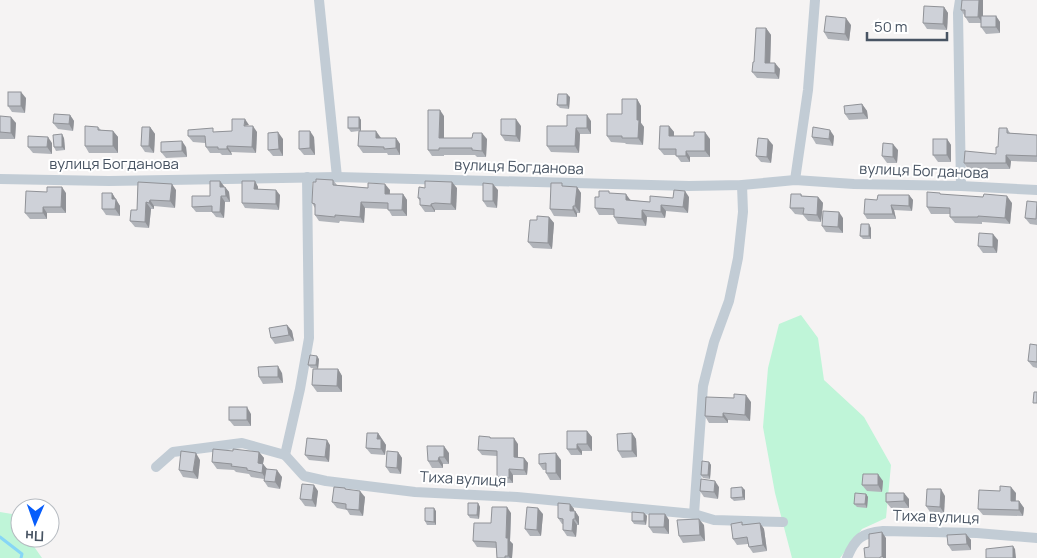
<svg xmlns="http://www.w3.org/2000/svg" width="1037" height="558" font-family="Manrope,sans-serif">
<style>
.green{fill:#bff5d8}
.lines{fill:none;stroke-linecap:round;stroke-linejoin:round}
.stream{stroke:#87d6f6;stroke-width:3}
.street{stroke:#c2ccd5;stroke-width:10}
.wall{fill:#b1b4ba}
.shaded-wall{fill:#909297}
.building{fill:#ced1d8;stroke:#909297}
.labels{text-anchor:middle;stroke-width:4;stroke-linejoin:round;paint-order:stroke}
.street-label{font-size:15px;fill:#485463;stroke:#fff}
</style>
<rect width="100%" height="100%" fill="#f5f3f3"/>
<g class="green">
<polygon points="801,315 818,338 824,380 864,417 891,465 886,518 862,529 840,558 792,558 775,493 763,427 768,368 779,324"/>
<polygon points="0,512 12,514 20,526 20,538 28,538 42,558 0,558"/>
</g>
<g class="lines">
<polyline class="stream" points="0,537 22,554 21,558"/>
<g class="street">
<polyline points="319,0 337,177"/>
<polyline points="960,0 958,13 961,186"/>
<polyline points="0,179 109,181 337,177 689,186 742,185 795,180 854,184 961,186 1037,190"/>
<polyline points="795,180 808,90 815,0"/>
<polyline points="285,455 300,389 309,338 307,177"/>
<polyline points="156,467 173,452 242,443 285,455 304,476 326,481 415,492 517,497 694,514 714,520 783,522"/>
<polyline points="694,514 703,386 714,342 729,301 738,258 743,212 742,185"/>
<path d="M 847,558 C 855,538 862,533 883,531 L 977,533 L 1037,538"/>
</g>
</g>
<g class="wall">
<polygon points="962,0 983,0 983,16 996,16 1000,22 1000,33 986,34 981,27 981,23 969,23 961,10"/>
<polygon points="944,7 948,13 947,30 927,29 923,23"/>
<polygon points="851,25 849,41 828,39 824,32"/>
<polygon points="766,28 771,35 770,63 780,69 779,79 757,78 752,72 754,62"/>
<polygon points="570,97 569,109 560,108 557,105"/>
<polygon points="26,98 25,113 12,112 8,106"/>
<polygon points="637,99 641,106 641,123 644,127 643,145 626,144 625,143 611,142 607,136 622,114"/>
<polygon points="862,104 867,111 868,119 849,120 845,114"/>
<polygon points="70,115 74,121 73,131 58,129 53,123"/>
<polygon points="0,116 16,123 15,139 0,139"/>
<polygon points="444,116 444,138 487,139 486,157 477,157 475,155 444,155 444,156 432,156 428,150"/>
<polygon points="359,117 361,120 361,131 381,138 396,138 400,144 400,155 388,155 387,153 363,153 358,146 359,131 351,132 348,128"/>
<polygon points="591,121 591,134 580,134 579,153 551,152 547,146 567,126"/>
<polygon points="249,126 257,132 256,153 231,152 232,155 222,155 220,153 210,153 206,147 205,143 193,142 188,136 215,132 232,131"/>
<polygon points="521,126 520,142 505,141 501,135"/>
<polygon points="669,126 674,132 674,136 710,139 710,157 690,157 690,162 681,162 676,155 664,155 659,149"/>
<polygon points="98,127 101,130 113,131 118,137 118,153 89,153 85,146"/>
<polygon points="150,127 155,134 154,153 145,152 141,146"/>
<polygon points="1007,128 1010,133 1037,135 1037,162 1011,161 1010,169 968,169 964,163 996,154"/>
<polygon points="834,136 833,146 816,144 812,137"/>
<polygon points="314,137 315,155 304,155 299,149"/>
<polygon points="64,138 65,150 56,151 54,147"/>
<polygon points="283,139 283,156 273,156 268,150"/>
<polygon points="947,139 951,145 951,162 938,162 933,155"/>
<polygon points="52,143 52,154 33,153 28,147"/>
<polygon points="773,145 771,163 761,162 756,156"/>
<polygon points="186,147 187,157 166,158 161,152"/>
<polygon points="898,150 897,163 887,163 882,156"/>
<polygon points="333,180 337,185 390,190 390,194 403,194 407,200 407,216 392,216 388,209 365,208 364,223 340,221 339,223 319,221 315,215 315,208 312,203"/>
<polygon points="220,181 224,187 225,187 229,192 230,202 225,202 224,218 216,217 212,212 196,212 192,207 210,196"/>
<polygon points="255,181 258,187 258,189 280,195 279,210 245,208 242,203"/>
<polygon points="138,182 176,190 175,208 154,206 154,209 151,209 149,228 135,227 130,221 137,210"/>
<polygon points="577,187 581,193 580,213 577,213 577,217 554,216 550,209"/>
<polygon points="457,188 456,210 435,210 435,212 425,212 420,205 420,201 418,198"/>
<polygon points="498,190 497,208 487,207 483,201"/>
<polygon points="66,193 66,213 47,213 47,219 30,219 25,213"/>
<polygon points="112,193 120,206 120,216 106,215 102,209"/>
<polygon points="611,193 631,200 650,202 673,198 689,197 688,213 666,211 665,218 647,217 646,226 618,224 614,217 614,215 599,215 595,208 599,197"/>
<polygon points="801,194 802,196 818,197 823,203 821,222 808,221 803,215 795,214 790,208"/>
<polygon points="942,194 1012,203 1010,224 982,222 982,224 955,223 950,217 950,214 931,214 927,207"/>
<polygon points="909,195 913,200 912,211 894,210 896,219 867,219 864,214"/>
<polygon points="1037,202 1037,225 1030,224 1025,218"/>
<polygon points="549,217 554,223 552,249 533,248 528,242 537,220"/>
<polygon points="843,218 843,233 826,232 822,226"/>
<polygon points="871,228 871,239 863,239 860,236"/>
<polygon points="998,240 997,253 983,253 978,246"/>
<polygon points="287,325 292,331 294,341 275,344 271,338"/>
<polygon points="1037,345 1037,368 1033,367 1028,361"/>
<polygon points="319,359 318,369 311,368 308,365"/>
<polygon points="338,369 342,376 342,392 317,392 312,385"/>
<polygon points="282,373 283,383 263,384 259,377"/>
<polygon points="751,402 750,421 728,420 728,423 709,423 705,416"/>
<polygon points="251,414 251,426 234,426 229,420"/>
<polygon points="587,431 592,437 592,451 582,451 582,455 571,455 567,449"/>
<polygon points="378,433 386,445 385,455 371,454 366,448"/>
<polygon points="632,433 636,439 637,457 622,458 618,451"/>
<polygon points="490,437 491,438 518,444 518,457 524,458 528,463 527,475 513,475 513,483 500,483 497,477 497,456 482,455 478,450"/>
<polygon points="330,445 329,462 309,460 305,455"/>
<polygon points="259,452 264,458 263,464 267,469 282,477 280,489 268,487 264,481 264,479 251,477 249,474 236,472 234,470 217,469 212,462"/>
<polygon points="398,452 402,458 401,474 390,473 386,467"/>
<polygon points="449,453 449,464 443,464 443,468 432,468 428,461"/>
<polygon points="200,460 198,479 183,477 179,470"/>
<polygon points="561,460 561,480 550,480 546,473 546,470 543,470 539,464"/>
<polygon points="709,462 711,465 710,479 703,478 701,475"/>
<polygon points="883,481 882,492 867,491 862,485"/>
<polygon points="719,487 718,499 704,497 700,491"/>
<polygon points="345,488 346,489 365,497 363,516 350,515 347,510 337,508 332,502"/>
<polygon points="745,490 745,500 734,501 731,498"/>
<polygon points="318,491 316,507 305,506 300,499"/>
<polygon points="1016,493 1016,501 1019,501 1024,508 1023,516 983,515 978,509"/>
<polygon points="866,494 868,497 867,508 857,507 854,504"/>
<polygon points="945,496 944,513 930,512 926,506"/>
<polygon points="909,499 909,508 891,508 886,502"/>
<polygon points="478,503 480,507 479,519 470,518 468,515"/>
<polygon points="570,504 574,509 574,511 575,511 579,517 579,525 577,525 576,537 567,536 563,530 563,524 562,524 558,518"/>
<polygon points="436,511 436,525 427,525 425,521"/>
<polygon points="511,513 510,541 513,544 512,558 497,558 496,548 477,547 473,541 491,523"/>
<polygon points="644,513 647,516 646,525 634,524 632,521"/>
<polygon points="543,514 541,536 530,536 525,529"/>
<polygon points="665,514 669,520 669,534 653,533 649,527"/>
<polygon points="742,522 743,525 760,523 764,529 767,551 753,553 749,547 748,544 737,545 733,539"/>
<polygon points="704,525 705,541 683,543 679,536"/>
<polygon points="966,534 971,540 971,550 952,551 948,545"/>
</g>
<g class="shaded-wall">
<polygon points="979,0 983,0 983,23 978,17"/>
<polygon points="944,7 948,13 947,30 943,24"/>
<polygon points="996,16 1000,22 1000,33 996,27"/>
<polygon points="846,18 851,25 849,41 845,34"/>
<polygon points="766,28 771,35 770,69 765,63"/>
<polygon points="775,63 780,69 779,79 775,73"/>
<polygon points="21,92 26,98 25,113 21,106"/>
<polygon points="567,94 570,97 569,109 567,105"/>
<polygon points="637,99 641,106 641,123 644,127 643,145 638,138 637,120"/>
<polygon points="862,104 867,111 868,119 863,113"/>
<polygon points="440,110 444,116 444,144 439,138"/>
<polygon points="70,115 74,121 73,131 69,124"/>
<polygon points="587,115 591,121 591,134 587,128"/>
<polygon points="11,117 16,123 15,139 11,133"/>
<polygon points="359,117 361,120 361,131 359,128"/>
<polygon points="245,119 249,125 244,126"/>
<polygon points="516,119 521,126 520,142 516,136"/>
<polygon points="253,126 257,132 256,153 252,147"/>
<polygon points="669,126 674,132 674,143 669,136"/>
<polygon points="150,127 155,134 154,153 149,146"/>
<polygon points="576,128 580,134 579,153 575,146"/>
<polygon points="830,130 834,136 833,146 829,139"/>
<polygon points="113,131 118,137 118,153 113,146"/>
<polygon points="310,131 314,137 315,155 310,148"/>
<polygon points="376,131 381,138 380,145 376,138"/>
<polygon points="278,132 283,139 283,156 279,149"/>
<polygon points="705,132 710,139 710,157 705,151"/>
<polygon points="482,133 487,139 486,157 482,151"/>
<polygon points="62,134 64,138 65,150 62,147"/>
<polygon points="48,137 52,143 52,154 47,147"/>
<polygon points="396,138 400,144 400,155 396,148"/>
<polygon points="768,139 773,145 771,163 767,157"/>
<polygon points="947,139 951,145 951,162 947,155"/>
<polygon points="182,141 186,147 187,157 182,151"/>
<polygon points="893,144 898,150 897,163 893,157"/>
<polygon points="227,146 231,152 232,155 227,149"/>
<polygon points="686,151 690,157 690,162 686,156"/>
<polygon points="1006,155 1011,161 1010,169 1006,163"/>
<polygon points="220,181 224,186 224,193 220,187"/>
<polygon points="255,181 258,187 258,195 254,189"/>
<polygon points="452,182 457,188 456,210 451,204"/>
<polygon points="172,184 176,190 175,208 170,201"/>
<polygon points="385,184 390,190 389,200 385,194"/>
<polygon points="493,184 498,190 497,208 493,201"/>
<polygon points="62,187 66,193 66,213 61,207"/>
<polygon points="225,187 229,192 230,202 226,196"/>
<polygon points="577,187 581,193 580,213 575,206"/>
<polygon points="276,190 280,195 279,210 276,204"/>
<polygon points="685,191 689,197 688,213 683,207"/>
<polygon points="112,193 120,206 120,216 115,209 112,199"/>
<polygon points="403,194 407,200 407,216 402,210"/>
<polygon points="626,194 631,201 626,200"/>
<polygon points="909,195 913,200 912,211 909,206"/>
<polygon points="221,196 225,202 224,218 220,212"/>
<polygon points="1007,196 1012,203 1010,224 1005,218"/>
<polygon points="818,197 823,203 821,222 817,215"/>
<polygon points="150,200 154,206 154,209 149,203"/>
<polygon points="146,202 151,209 149,228 145,222"/>
<polygon points="361,202 365,208 364,223 360,217"/>
<polygon points="431,204 435,210 435,212 431,206"/>
<polygon points="661,205 666,211 665,218 661,212"/>
<polygon points="891,205 894,210 896,219 893,214"/>
<polygon points="573,206 577,213 577,217 573,210"/>
<polygon points="43,207 47,213 47,219 43,213"/>
<polygon points="642,210 647,217 646,226 642,219"/>
<polygon points="839,212 843,218 843,233 838,227"/>
<polygon points="549,217 554,223 552,249 548,243"/>
<polygon points="869,224 871,228 871,239 869,236"/>
<polygon points="993,234 998,240 997,253 993,247"/>
<polygon points="287,325 292,331 294,341 289,335"/>
<polygon points="317,356 319,359 318,369 316,365"/>
<polygon points="278,366 282,373 283,383 278,377"/>
<polygon points="338,369 342,376 342,392 337,386"/>
<polygon points="746,395 751,402 750,421 745,415"/>
<polygon points="247,407 251,414 251,426 247,420"/>
<polygon points="723,413 728,420 728,423 723,417"/>
<polygon points="587,431 592,437 592,451 587,444"/>
<polygon points="378,433 386,445 385,455 381,449 377,439"/>
<polygon points="632,433 636,439 637,457 632,451"/>
<polygon points="514,438 518,444 518,462 514,457"/>
<polygon points="327,440 330,445 329,462 325,457"/>
<polygon points="577,444 582,451 582,455 577,449"/>
<polygon points="444,446 449,453 449,464 444,457"/>
<polygon points="259,452 264,458 262,469 258,463"/>
<polygon points="398,452 402,458 401,474 397,468"/>
<polygon points="196,453 200,460 198,479 193,472"/>
<polygon points="556,453 561,460 561,480 556,473"/>
<polygon points="439,457 443,464 443,468 438,461"/>
<polygon points="524,458 528,463 527,475 524,470"/>
<polygon points="709,462 711,465 710,479 708,475"/>
<polygon points="263,464 268,470 266,479 262,473"/>
<polygon points="509,469 513,475 513,483 509,478"/>
<polygon points="277,470 282,477 280,489 275,482"/>
<polygon points="878,474 883,481 882,492 878,485"/>
<polygon points="715,481 719,487 718,499 714,492"/>
<polygon points="314,485 318,491 316,507 312,500"/>
<polygon points="742,487 745,490 745,500 743,497"/>
<polygon points="1011,487 1016,493 1015,507 1011,501"/>
<polygon points="941,489 945,496 944,513 940,507"/>
<polygon points="360,491 365,497 363,516 359,510"/>
<polygon points="904,493 909,499 909,508 904,501"/>
<polygon points="866,494 868,497 867,508 865,504"/>
<polygon points="1019,501 1024,508 1023,516 1019,510"/>
<polygon points="478,503 480,507 479,519 477,515"/>
<polygon points="570,504 574,509 574,516 570,511"/>
<polygon points="507,507 511,513 510,541 513,544 512,558 510,558 508,556 506,538"/>
<polygon points="434,508 436,511 436,525 434,522"/>
<polygon points="538,508 543,514 541,536 537,530"/>
<polygon points="575,511 579,517 579,525 575,519"/>
<polygon points="644,513 647,516 646,525 644,521"/>
<polygon points="665,514 669,520 669,534 664,527"/>
<polygon points="573,519 577,525 576,537 572,531"/>
<polygon points="699,519 704,525 705,541 700,535"/>
<polygon points="760,523 764,529 767,551 763,545"/>
<polygon points="882,532 886,538 886,558 883,558 882,557"/>
<polygon points="966,534 971,540 971,550 967,544"/>
<polygon points="1013,546 1015,549 1016,558 1013,558"/>
</g>
<g class="building">
<polygon points="962,0 979,0 978,17 965,17 965,10 961,10"/>
<polygon points="924,6 944,7 943,24 923,23"/>
<polygon points="826,16 846,18 845,34 824,32"/>
<rect x="981" y="16" width="15" height="11"/>
<polygon points="756,28 766,28 765,63 775,63 775,73 752,72 753,62 754,62"/>
<rect x="8" y="92" width="13" height="14"/>
<polygon points="558,94 567,94 567,105 557,105"/>
<polygon points="622,99 637,99 637,120 639,120 638,138 622,138 622,136 607,136 607,114 622,114"/>
<polygon points="862,104 863,113 845,114 844,106"/>
<polygon points="428,110 440,110 439,138 472,138 473,133 482,133 482,151 472,150 472,148 439,148 439,150 428,150"/>
<polygon points="54,114 70,115 69,124 53,123"/>
<polygon points="567,115 587,115 587,128 576,128 575,146 547,146 547,126 567,126"/>
<polygon points="0,116 11,117 11,133 0,132"/>
<rect x="348" y="117" width="11" height="11"/>
<polygon points="232,119 245,119 244,126 253,126 252,147 227,146 227,149 218,149 218,147 206,147 205,136 188,136 188,130 213,128 213,132 232,131"/>
<polygon points="501,119 516,119 516,136 501,135"/>
<polygon points="85,126 98,127 98,130 113,131 113,146 85,146"/>
<polygon points="660,126 669,126 669,136 694,136 694,132 705,132 705,151 686,151 686,156 676,156 676,149 659,149"/>
<polygon points="142,127 150,127 149,146 141,146"/>
<polygon points="813,127 830,130 829,139 812,137"/>
<polygon points="999,128 1007,128 1007,133 1037,135 1037,156 1006,155 1006,163 964,163 965,151 996,154 996,147 998,147"/>
<polygon points="299,131 310,131 310,148 299,149"/>
<polygon points="359,131 376,131 376,138 396,138 396,148 384,149 384,147 358,146"/>
<polygon points="278,132 279,149 268,150 268,133"/>
<polygon points="62,134 62,147 54,147 53,135"/>
<polygon points="28,136 48,137 47,147 28,147"/>
<polygon points="758,138 768,139 767,157 756,156"/>
<rect x="933" y="139" width="14" height="16"/>
<polygon points="182,141 182,151 161,152 161,142"/>
<polygon points="883,143 893,144 893,157 882,156"/>
<polygon points="316,179 333,180 333,185 368,188 368,183 385,184 385,194 403,194 402,210 388,210 388,203 361,202 360,217 335,215 335,217 315,215 315,204 312,203 313,182 316,182"/>
<polygon points="210,181 220,181 220,187 225,187 226,196 221,196 220,212 212,212 212,206 192,207 192,196 210,196"/>
<polygon points="242,181 255,181 254,189 276,190 276,204 242,203"/>
<polygon points="425,181 452,182 451,204 435,203 431,204 431,206 420,205 420,198 418,198 419,187 425,188"/>
<polygon points="138,182 172,184 170,201 150,200 149,203 146,202 145,222 130,221 131,210 137,210"/>
<polygon points="483,183 493,184 493,201 483,201"/>
<polygon points="551,183 562,183 562,186 577,187 575,206 573,206 573,210 550,209"/>
<polygon points="47,187 62,187 61,207 43,207 43,213 25,213 26,191 47,192"/>
<polygon points="674,190 685,191 683,207 661,205 661,212 642,210 642,219 614,217 614,209 595,208 595,197 599,197 599,191 609,191 609,193 626,194 626,200 650,202 650,196 673,198"/>
<polygon points="927,192 940,193 940,194 983,197 984,194 1007,196 1005,218 978,216 978,217 950,217 950,208 927,207"/>
<polygon points="102,193 112,193 112,199 116,199 115,209 102,209"/>
<polygon points="791,194 801,194 801,196 818,197 817,215 803,214 804,208 790,208"/>
<polygon points="878,195 909,195 909,206 891,205 893,214 864,214 865,199 877,200"/>
<polygon points="1027,201 1037,202 1036,219 1025,218"/>
<polygon points="823,211 839,212 838,227 822,226"/>
<polygon points="537,216 549,217 548,243 528,242 530,220 537,220"/>
<polygon points="861,224 869,224 869,236 860,236"/>
<polygon points="979,233 993,234 993,247 978,246"/>
<polygon points="287,325 289,335 271,338 269,328"/>
<polygon points="1030,344 1037,345 1037,362 1028,361"/>
<polygon points="310,355 317,356 316,365 308,365"/>
<polygon points="278,366 278,377 259,377 258,367"/>
<polygon points="313,369 338,369 337,386 312,385"/>
<polygon points="1034,392 1037,392 1037,403 1033,403"/>
<polygon points="734,394 746,395 745,415 723,413 723,417 705,416 706,397 734,398"/>
<rect x="229" y="407" width="18" height="13"/>
<polygon points="567,431 587,431 587,444 577,444 577,449 567,449"/>
<polygon points="367,433 378,433 377,439 381,439 381,449 366,448"/>
<polygon points="632,433 632,451 618,451 617,434"/>
<polygon points="479,436 490,437 490,438 514,438 514,457 524,458 524,470 509,469 509,478 497,477 497,451 478,450"/>
<polygon points="307,438 327,440 325,457 305,455"/>
<polygon points="427,446 444,446 444,457 439,457 438,461 428,461"/>
<polygon points="213,449 233,451 233,449 259,452 258,463 263,464 262,473 247,470 247,468 231,466 232,464 212,462"/>
<polygon points="181,451 196,453 193,472 179,470"/>
<polygon points="387,451 398,452 397,468 386,467"/>
<polygon points="556,453 556,473 546,473 546,463 539,464 539,454"/>
<polygon points="702,461 709,462 708,475 701,475"/>
<polygon points="266,469 277,470 275,482 264,481"/>
<polygon points="863,474 878,474 878,485 862,485"/>
<polygon points="701,479 715,481 714,492 700,491"/>
<polygon points="302,484 314,485 312,500 300,499"/>
<polygon points="1000,486 1011,487 1011,501 1019,501 1019,510 978,509 979,490 1000,491"/>
<polygon points="334,487 345,488 345,489 360,491 359,510 346,509 346,504 332,502"/>
<polygon points="742,487 743,497 731,498 731,488"/>
<polygon points="927,489 941,489 940,507 926,506"/>
<polygon points="855,493 866,494 865,504 854,504"/>
<polygon points="886,493 904,493 904,501 886,502"/>
<polygon points="468,503 478,503 477,515 468,515"/>
<polygon points="558,503 570,504 570,511 575,511 575,519 573,519 572,531 563,530 563,519 558,518"/>
<polygon points="492,507 507,507 506,538 508,538 508,556 505,556 505,558 497,558 496,542 473,541 474,523 491,523"/>
<polygon points="527,507 538,508 537,530 525,529"/>
<polygon points="425,508 434,508 434,522 425,521"/>
<polygon points="632,512 644,513 644,521 632,521"/>
<polygon points="649,514 665,514 664,527 649,527"/>
<polygon points="699,519 700,535 679,536 677,520"/>
<polygon points="742,522 742,525 760,523 763,545 749,547 747,537 733,539 731,524"/>
<polygon points="882,532 882,557 880,557 880,558 865,558 864,548 869,547 869,534"/>
<polygon points="966,534 967,544 948,545 947,535"/>
<polygon points="1013,546 1013,558 986,558 986,549"/>
</g>
<g class="labels">
<g class="street-label">
<text x="114" y="169">вулиця Богданова</text>
<text transform="translate(519 167) rotate(2)" y="5">вулиця Богданова</text>
<text transform="translate(924 171) rotate(2)" y="5">вулиця Богданова</text>
<text transform="translate(463 479) rotate(3)" y="5">Тиха вулиця</text>
<text transform="translate(936 517) rotate(2)" y="5">Тиха вулиця</text>
</g>
</g>
<g transform="translate(35 523) rotate(182)"><circle r="24" fill="#ffffff" stroke="#b6bbc1"/>
<path d="M0-4L9 19L0 12L-9 19Z" fill="#075dfb"/>
<text y="-8" font-size="14" font-weight="bold" text-anchor="middle" fill="#485463">Пн</text>
</g>
<path d="M867 32v8h80v-8" fill="none" stroke="#485463" stroke-width="2.5"/>
<text x="874" y="32" font-size="15" fill="#485463" stroke="#ffffff" stroke-width="4" paint-order="stroke">50 m</text>
</svg>
